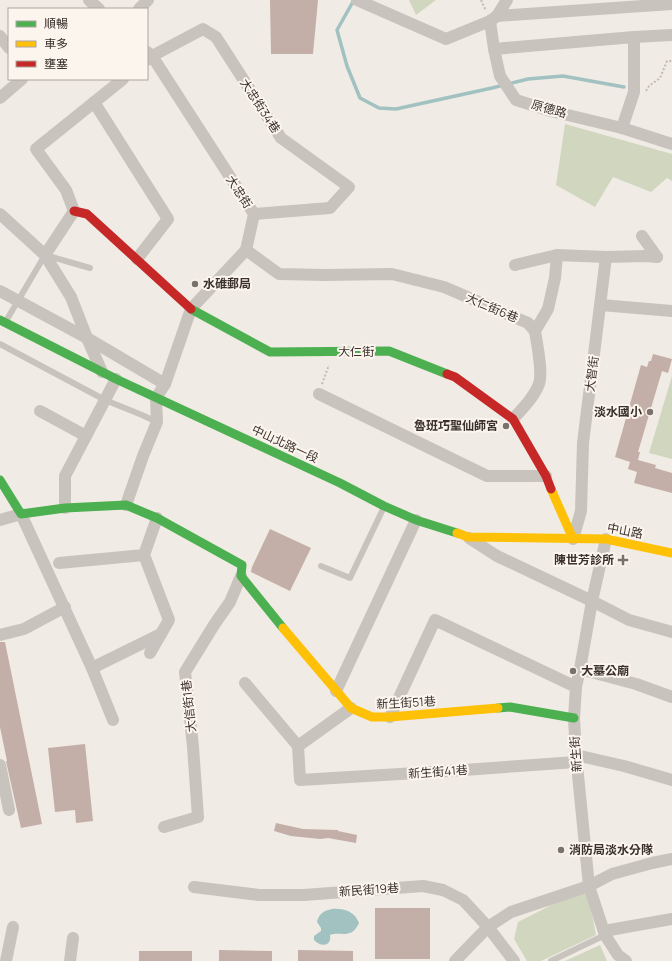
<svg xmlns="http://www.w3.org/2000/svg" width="672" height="961" font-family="Manrope,'Noto Sans TC',sans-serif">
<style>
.green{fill:#d1d6bf}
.water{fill:#a1c2c1}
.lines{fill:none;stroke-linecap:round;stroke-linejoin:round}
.stream{stroke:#a1c2c1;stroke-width:3.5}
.building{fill:#c3afa7}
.path{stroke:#c2bbb6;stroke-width:2;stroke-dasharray:2 2;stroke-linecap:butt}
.lane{stroke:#c9c3be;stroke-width:6}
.street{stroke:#c9c3be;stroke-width:12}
.fast{stroke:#4caf50;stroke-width:9}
.slow{stroke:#ffc107;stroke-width:9}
.jam{stroke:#c62828;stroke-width:9}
.poi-dot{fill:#7a716c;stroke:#fbf5ee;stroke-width:1.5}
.labels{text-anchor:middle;stroke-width:4;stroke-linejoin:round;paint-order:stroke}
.street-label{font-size:12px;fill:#3b302b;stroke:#fbf5ee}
.poi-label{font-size:12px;font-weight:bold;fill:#3b302b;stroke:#fbf5ee;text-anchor:start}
</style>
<rect width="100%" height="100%" fill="#f0ebe5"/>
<g class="green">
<polygon points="409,0 436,0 416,15"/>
<polygon points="565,124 672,154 672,181 667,178 651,192 613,177 595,207 556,185"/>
<polygon points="672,376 672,459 649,453"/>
<polygon points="587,887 596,935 541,961 527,961 514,939 518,922"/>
<polygon points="600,945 607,961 565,961"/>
</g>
<path class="water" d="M 332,909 C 344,908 355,912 359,923 C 351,940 342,931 330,935 C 332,947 320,947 314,940 L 314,936 L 321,931 L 321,928 L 317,922 C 319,913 324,911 332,909 Z"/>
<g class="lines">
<polyline class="stream" points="354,0 337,30 347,66 360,98 379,108 396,109 492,88 528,79 563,76 624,87"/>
</g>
<g class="building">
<polygon points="270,0 318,0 313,54 271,54"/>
<polygon points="653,354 672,359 668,373 662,371 638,452 640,452 638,460 656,465 655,468 672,473 672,493 634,483 637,472 628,469 630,462 615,457 641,365 647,367 649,361 651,361"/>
<polygon points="270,529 311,548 290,591 251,572 252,567"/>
<polygon points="0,642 5,642 42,824 21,828 6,761 7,761 0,727"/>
<polygon points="85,744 93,821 76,823 75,810 55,812 48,748"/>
<polygon points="276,823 303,829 338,830 338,831 357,835 356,843 328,838 320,839 291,836 274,831"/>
<rect x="375" y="908" width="55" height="51"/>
<polygon points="219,950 272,951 272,961 219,961"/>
<polygon points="298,950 353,951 353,961 298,961"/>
<rect x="139" y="951" width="53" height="10"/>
</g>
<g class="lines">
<g class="path">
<polyline points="481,0 486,11"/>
<polyline points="646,91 649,86 660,78 667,61 672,61"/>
<polyline points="322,384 329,365"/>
</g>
<g class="lane">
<polyline points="6,321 45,255 90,268"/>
<polyline points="0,344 105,400 142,415 157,422"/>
<polyline points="321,566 350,578 384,507"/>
<polyline points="551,961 605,935"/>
</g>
<g class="street">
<polyline points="89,0 99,9"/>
<polyline points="357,0 446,39 490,21"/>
<polyline points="507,0 497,16 490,21 494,49 500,76 516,100 551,111 622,128 672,144"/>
<polyline points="139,9 148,0"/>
<polyline points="497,16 672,4"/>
<polyline points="0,36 9,48"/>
<polyline points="494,49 634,37 672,35"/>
<polyline points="147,60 152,56 203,29 216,37 281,138 349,187 330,208 254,214"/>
<polyline points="0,98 22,79"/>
<polyline points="94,102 168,219 137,259"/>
<polyline points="622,128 634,92 634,37"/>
<polyline points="0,214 45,255 71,297 87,338 102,372"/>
<polyline points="642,236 657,257"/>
<polyline points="246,250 279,274 324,275 392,274 444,287 528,323 535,331 548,309 555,278 557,255 515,265"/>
<polyline points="45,255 74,211 66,190 36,149 123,79"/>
<polyline points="557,255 606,257 646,256 657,257"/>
<polyline points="0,291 87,338 165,384"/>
<polyline points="601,305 672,311"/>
<polyline points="319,394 487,476 546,476"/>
<polyline points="40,411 86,436"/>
<path d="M 513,419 C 523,408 534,397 539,384 C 543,372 537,344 535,331"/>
<polyline points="126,505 143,456 157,422 156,398 165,384 191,309 246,250 254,214 152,56 147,52"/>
<polyline points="65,508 65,476 116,379"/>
<polyline points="0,520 21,514 92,668 113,720"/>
<polyline points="469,538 497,556 592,601 629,620 672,632"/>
<polyline points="573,539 581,511 583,443 606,257"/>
<polyline points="606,539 592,601 580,669 576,687 574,718 576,755 589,886 605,935 618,955 626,961"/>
<polyline points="59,563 144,555"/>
<polyline points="0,635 24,629 65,607"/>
<polyline points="150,653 169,620 144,555 157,518"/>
<polyline points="92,668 161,634"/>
<polyline points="580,669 636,684 672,697"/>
<polyline points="245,683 298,746"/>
<polyline points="336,691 416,520"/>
<polyline points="351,708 298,746 300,780 450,771 576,762"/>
<polyline points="390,717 435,620 576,687"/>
<polyline points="576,755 624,766 672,780"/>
<polyline points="0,765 9,810"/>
<polyline points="164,827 198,817 193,747 185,672 214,625 230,602 241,576"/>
<polyline points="194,887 259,895 304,895 423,886 443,890 463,900 488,927 514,961"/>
<polyline points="604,931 672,919"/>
<polyline points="6,961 13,927"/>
<polyline points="70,961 73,938"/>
<polyline points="455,961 488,927 511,912 589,886 612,874 652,863 672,859"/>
</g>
<g class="fast">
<polyline points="191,309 270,352 389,351 447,374"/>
<polyline points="0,320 116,379 340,483 384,506 416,520 457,533"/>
<polyline points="0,480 21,514 65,508 126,505 157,518 242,565 241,576 283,628"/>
<polyline points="498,708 510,707 574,718"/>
</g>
<g class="slow">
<polyline points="551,489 573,539"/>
<polyline points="457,533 468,537 606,539 672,553"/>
<polyline points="283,628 351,708 372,717 390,717 498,708"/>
</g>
<g class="jam">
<polyline points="74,211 87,214 191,309"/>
<polyline points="447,374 455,377 513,419 546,476 551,489"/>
</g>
</g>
<g class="poi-dot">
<circle cx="195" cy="284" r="4"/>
<circle cx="650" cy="412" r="4"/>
<circle cx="506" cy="426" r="4"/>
<path d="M621 554h4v4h4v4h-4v4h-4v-4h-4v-4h4z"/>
<circle cx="573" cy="671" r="4"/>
<circle cx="561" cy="850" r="4"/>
</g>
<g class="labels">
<g class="street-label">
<text transform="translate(260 106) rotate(57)" y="4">大忠街34巷</text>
<text transform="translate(549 109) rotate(16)" y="4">原德路</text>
<text transform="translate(239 192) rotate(57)" y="4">大忠街</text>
<text transform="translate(492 308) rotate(23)" y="4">大仁街6巷</text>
<text x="356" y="356">大仁街</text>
<text transform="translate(592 374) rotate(-83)" y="4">大智街</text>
<text transform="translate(285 444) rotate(25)" y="4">中山北路一段</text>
<text transform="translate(625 531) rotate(11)" y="4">中山路</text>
<text transform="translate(406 703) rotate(-3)" y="4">新生街51巷</text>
<text transform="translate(189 706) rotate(-96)" y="4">大信街1巷</text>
<text transform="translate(576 754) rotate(-94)" y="4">新生街</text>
<text transform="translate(438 772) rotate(-4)" y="4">新生街41巷</text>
<text transform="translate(369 890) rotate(-4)" y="4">新民街19巷</text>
</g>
<g class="poi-label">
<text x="203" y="288">水碓郵局</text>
<text x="642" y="416" text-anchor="end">淡水國小</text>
<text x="498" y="430" text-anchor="end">魯班巧聖仙師宮</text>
<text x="614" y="564" text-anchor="end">陳世芳診所</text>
<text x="581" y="675">大墓公廟</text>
<text x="569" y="854">消防局淡水分隊</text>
</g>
</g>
<rect x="8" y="8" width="140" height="72" fill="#fbf5ee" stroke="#aea6a0"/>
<rect x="16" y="21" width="20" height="6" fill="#4caf50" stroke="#aea6a0"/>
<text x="44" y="28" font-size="12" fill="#3b302b">順暢</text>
<rect x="16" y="41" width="20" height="6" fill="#ffc107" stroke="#aea6a0"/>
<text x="44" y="48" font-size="12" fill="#3b302b">車多</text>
<rect x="16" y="61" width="20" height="6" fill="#c62828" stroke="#aea6a0"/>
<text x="44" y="68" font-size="12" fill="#3b302b">壅塞</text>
</svg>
